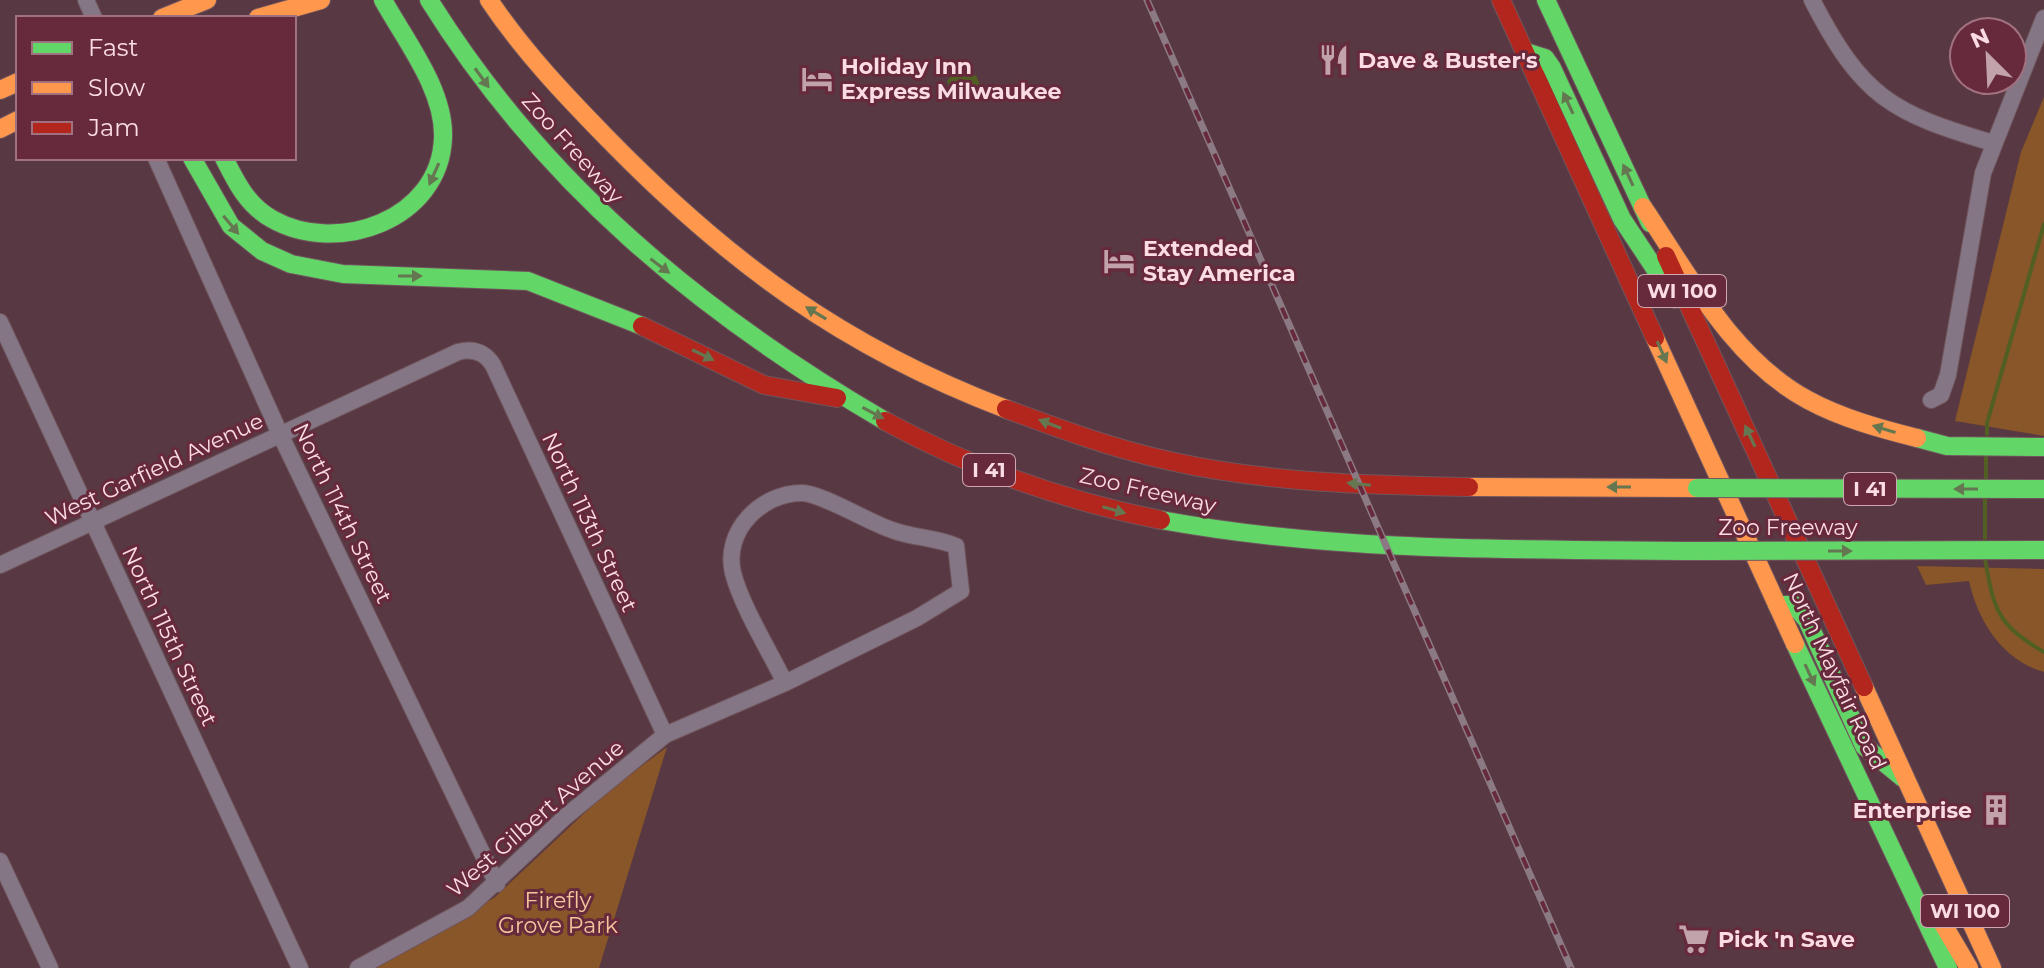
<svg xmlns="http://www.w3.org/2000/svg" width="2044" height="968" font-family="Montserrat,sans-serif">
<style>
.green{fill:#885628}
.water{fill:#515f23}
.lines{fill:none;stroke-linecap:round;stroke-linejoin:round}
.stream{stroke:#515f23;stroke-width:4}
.street-casing{stroke:#70555d;stroke-width:18}
.fast-casing{stroke:#70555d;stroke-width:20}
.slow-casing{stroke:#70555d;stroke-width:20}
.jam-casing{stroke:#70555d;stroke-width:20}
.street{stroke:#847684;stroke-width:16}
.fast{stroke:#63d668;stroke-width:18}
.slow{stroke:#ff974d;stroke-width:18}
.jam{stroke:#b3261e;stroke-width:18}
.rail-casing{stroke:#8b7983;stroke-width:7}
.rail{stroke:#662a3c;stroke-width:4;stroke-dasharray:12;stroke-linecap:butt}
.fast-bridge-casing{stroke:#70555d;stroke-width:20;stroke-linecap:butt}
.fast-bridge{stroke:#63d668;stroke-width:18}
.oneway{fill:#657750}
.labels{text-anchor:middle;stroke-width:6;stroke-linejoin:round;paint-order:stroke}
.shield{fill:#662a3c;stroke:#cea7b1;stroke-width:2}
.shield-label{font-size:20px;font-weight:bold;fill:#fbdce3}
.poi-label{font-size:22px;font-weight:bold;fill:#fbdce3;stroke:#662a3c;text-anchor:start}
.street-label{font-size:22px;fill:#fbdce3;stroke:#662a3c}
.park-label{font-size:22px;fill:#f4c69e;stroke:#662a3c}
</style>
<rect width="100%" height="100%" fill="#583842"/>
<g class="green">
<polygon points="2044,97 2044,436 1955,421 2021,152"/>
<path d="M 1917,566 L 2044,569 L 2044,672 C 2002,660 1978,621 1969,581 L 1926,585 Z"/>
<polygon points="667,747 599,968 366,968 494,898 608,791"/>
</g>
<polygon class="water" points="969,61 973,70 968,73 970,77 976,75 981,87 963,95 960,90 953,94 947,81 953,74 951,69"/>
<g class="lines">
<g class="stream">
<polyline points="1987,434 1987,423 2044,224"/>
<polyline points="1986,478 1986,455"/>
<polyline points="1985,538 1985,499"/>
<path d="M 1985,559 C 1994,611 1998,625 2044,652"/>
</g>
<defs>
<g id="street">
<polyline points="86,0 94,18"/>
<path d="M 1812,0 C 1862,97 1891,113 1993,143"/>
<polyline points="156,158 280,434 497,884"/>
<polyline points="0,322 300,968"/>
<polyline points="1931,400 1941,395 1948,375 1983,173 2044,18"/>
<path d="M 0,565 L 458,352 C 473,348 485,352 493,365 L 665,735"/>
<polyline points="0,861 50,968"/>
<path d="M 358,968 L 468,908 L 565,817 L 665,735 L 785,683 L 917,618 L 961,591 L 956,546 C 935,537 913,538 892,530 C 870,523 821,493 802,493 C 761,493 723,531 733,573 C 742,607 769,650 785,683"/>
</g>
<g id="fast">
<path d="M 429,0 C 543,183 699,312 885,421"/>
<polyline points="1546,0 1650,223"/>
<polyline points="1526,52 1545,58 1552,68 1622,219 1675,299"/>
<polyline points="192,158 231,226 262,251 291,264 343,274 528,281 642,326"/>
<path d="M 224,158 C 236,182 247,205 272,219 C 337,256 440,220 443,138 C 445,90 405,40 383,0"/>
<polyline points="1917,438 1947,446 2044,447"/>
<path d="M 1161,520 C 1341,553 1524,549 1706,551"/>
<polyline points="1777,605 1794,605 1807,620 1864,746 1903,778"/>
<polyline points="1795,644 1948,968"/>
</g>
<g id="slow">
<path d="M 489,0 C 523,51 565,95 607,138 C 728,262 843,347 1006,409"/>
<polyline points="162,18 207,0"/>
<polyline points="258,18 321,0"/>
<polyline points="0,90 18,82"/>
<polyline points="0,129 18,120"/>
<path d="M 1643,207 C 1689,275 1732,359 1808,400 C 1841,418 1881,429 1917,438"/>
<polyline points="1655,338 1795,644"/>
<polyline points="1469,487 1697,488"/>
<polyline points="1864,687 1992,968"/>
<polyline points="1933,907 1969,968"/>
</g>
<g id="jam">
<polyline points="1501,0 1655,338"/>
<polyline points="1666,256 1864,687"/>
<polyline points="642,326 764,385 837,398"/>
<path d="M 1006,409 C 1060,429 1114,449 1170,461 C 1267,483 1370,485 1469,487"/>
<path d="M 885,421 C 971,468 1065,501 1161,520"/>
</g>
</defs>
<use href="#street" class="street-casing"/>
<use href="#fast" class="fast-casing"/>
<use href="#slow" class="slow-casing"/>
<use href="#jam" class="jam-casing"/>
<use href="#street" class="street"/>
<use href="#fast" class="fast"/>
<use href="#slow" class="slow"/>
<use href="#jam" class="jam"/>
<defs>
<polyline id="rail" points="1147,0 1571,968"/>
</defs>
<use href="#rail" class="rail-casing"/>
<use href="#rail" class="rail"/>
<defs>
<g id="fast-bridge">
<polyline points="1697,488 2044,489"/>
<polyline points="1706,551 2044,550"/>
</g>
</defs>
<use href="#fast-bridge" class="fast-bridge-casing"/>
<use href="#fast-bridge" class="fast-bridge"/>
</g>
<defs><path id="oneway-solid" d="M-6-.8H1V-3.2L6.5 0L1 3.2V.8H-6Z" transform="scale(2)"/></defs>
<g class="oneway">
<use href="#oneway-solid" transform="translate(482 78) rotate(54)"/>
<use href="#oneway-solid" transform="translate(1568 103) rotate(-115)"/>
<use href="#oneway-solid" transform="translate(434 174) rotate(114)"/>
<use href="#oneway-solid" transform="translate(1628 175) rotate(-115)"/>
<use href="#oneway-solid" transform="translate(231 225) rotate(50)"/>
<use href="#oneway-solid" transform="translate(660 266) rotate(37)"/>
<use href="#oneway-solid" transform="translate(410 276)"/>
<use href="#oneway-solid" transform="translate(816 313) rotate(-149)"/>
<use href="#oneway-solid" transform="translate(1662 352) rotate(66)"/>
<use href="#oneway-solid" transform="translate(703 355) rotate(26)"/>
<use href="#oneway-solid" transform="translate(873 413) rotate(28)"/>
<use href="#oneway-solid" transform="translate(1050 424) rotate(-159)"/>
<use href="#oneway-solid" transform="translate(1884 429) rotate(-163)"/>
<use href="#oneway-solid" transform="translate(1750 436) rotate(-115)"/>
<use href="#oneway-solid" transform="translate(1359 484) rotate(-174)"/>
<use href="#oneway-solid" transform="translate(1619 487) rotate(-180)"/>
<use href="#oneway-solid" transform="translate(1966 489) rotate(-180)"/>
<use href="#oneway-solid" transform="translate(1114 510) rotate(16)"/>
<use href="#oneway-solid" transform="translate(1840 551)"/>
<use href="#oneway-solid" transform="translate(1810 675) rotate(65)"/>
</g>
<defs>
<symbol id="restaurant-bare" viewBox="-9 -9 18 18"><path d="M-5-6h1v4h1v-4h1v4h1v-4h1v5L-1.5 .5V6h-2V.5L-5-1ZM5-6V6H3V1.5H1.5Q1.5-4 5-6Z" fill="#c2a3ab" stroke="#662a3c" stroke-width="2.5" paint-order="stroke"/></symbol>
<symbol id="hotel-bare" viewBox="-9 -9 18 18"><path d="M-6-4.5h1.5V1H6V5H4.5V3h-9V5H-6ZM-4 0a1.8 1.8 0 1 1 3.6 0ZM.5 0V-2.5h3Q6-2.5 6 0Z" fill="#c2a3ab" stroke="#662a3c" stroke-width="2.5" paint-order="stroke"/></symbol>
<symbol id="building-bare" viewBox="-9 -9 18 18"><path d="M-4-6H4V6H1V3H-1V6H-4ZM-2.5-4.3h1.7v1.8h-1.7ZM.8-4.3h1.7v1.8H.8ZM-2.5-1h1.7V.8h-1.7ZM.8-1h1.7V.8H.8Z" fill="#c2a3ab" stroke="#662a3c" stroke-width="2.5" paint-order="stroke"/></symbol>
<symbol id="supermarket-bare" viewBox="-9 -9 18 18"><path d="M-6-5.5h2.5l.6 2H6L4.5 2H-2.5L-4.4-4H-6ZM-1.5 3.2a1.3 1.3 0 1 0 .1 0ZM3 3.2a1.3 1.3 0 1 0 .1 0Z" fill="#c2a3ab" stroke="#662a3c" stroke-width="2.5" paint-order="stroke"/></symbol>
</defs>
<g fill-rule="evenodd">
<use href="#restaurant-bare" x="1312" y="38" width="44" height="44"/>
<use href="#hotel-bare" x="795" y="57" width="44" height="44"/>
<use href="#hotel-bare" x="1097" y="239" width="44" height="44"/>
<use href="#building-bare" x="1974" y="788" width="44" height="44"/>
<use href="#supermarket-bare" x="1672" y="917" width="44" height="44"/>
</g>
<g class="labels">
<g class="shield">
<rect x="1638" y="275" width="88" height="32" rx="6"/>
<rect x="963" y="454" width="52" height="32" rx="6"/>
<rect x="1844" y="473" width="52" height="32" rx="6"/>
<rect x="1921" y="895" width="88" height="32" rx="6"/>
</g>
<g class="shield-label">
<text x="1682" y="298">WI 100</text>
<text x="989" y="477">I 41</text>
<text x="1870" y="496">I 41</text>
<text x="1965" y="918">WI 100</text>
</g>
<g class="poi-label">
<text x="1358" y="68">Dave &amp; Buster's</text>
<text x="841" y="74">Holiday Inn<tspan x="841" dy="25">Express Milwaukee</tspan></text>
<text x="1143" y="256">Extended<tspan x="1143" dy="25">Stay America</tspan></text>
<text x="1972" y="818" text-anchor="end">Enterprise</text>
<text x="1718" y="947">Pick 'n Save</text>
</g>
<g class="street-label">
<text transform="translate(573 148) rotate(48)" y="8">Zoo Freeway</text>
<text transform="translate(154 469) rotate(-25)" y="8">West Garfield Avenue</text>
<text transform="translate(1148 490) rotate(13)" y="8">Zoo Freeway</text>
<text transform="translate(343 513) rotate(64)" y="8">North 114th Street</text>
<text transform="translate(590 522) rotate(65)" y="8">North 113th Street</text>
<text x="1788" y="535">Zoo Freeway</text>
<text transform="translate(170 636) rotate(65)" y="8">North 115th Street</text>
<text transform="translate(1835 671) rotate(65)" y="8">North Mayfair Road</text>
<text transform="translate(535 818) rotate(-41)" y="8">West Gilbert Avenue</text>
</g>
<g class="park-label">
<text x="558" y="908">Firefly<tspan x="558" dy="25">Grove Park</tspan></text>
</g>
</g>
<rect x="16" y="16" width="280" height="144" fill="#662a3c" stroke="#a2717f" stroke-width="2"/>
<rect x="32" y="42" width="40" height="12" fill="#63d668" stroke="#a2717f" stroke-width="2"/>
<text x="88" y="56" font-size="24" fill="#fbdce3">Fast</text>
<rect x="32" y="82" width="40" height="12" fill="#ff974d" stroke="#a2717f" stroke-width="2"/>
<text x="88" y="96" font-size="24" fill="#fbdce3">Slow</text>
<rect x="32" y="122" width="40" height="12" fill="#b3261e" stroke="#a2717f" stroke-width="2"/>
<text x="88" y="136" font-size="24" fill="#fbdce3">Jam</text>
<g transform="translate(1988 56) rotate(336)"><circle r="38" fill="#662a3c" stroke="#a2717f" stroke-width="2"/>
<path d="M0-6L14 30L0 20L-14 30Z" fill="#c2a3ab"/>
<text y="-12" font-size="22" font-weight="bold" text-anchor="middle" fill="#fbdce3">N</text>
</g>
</svg>
